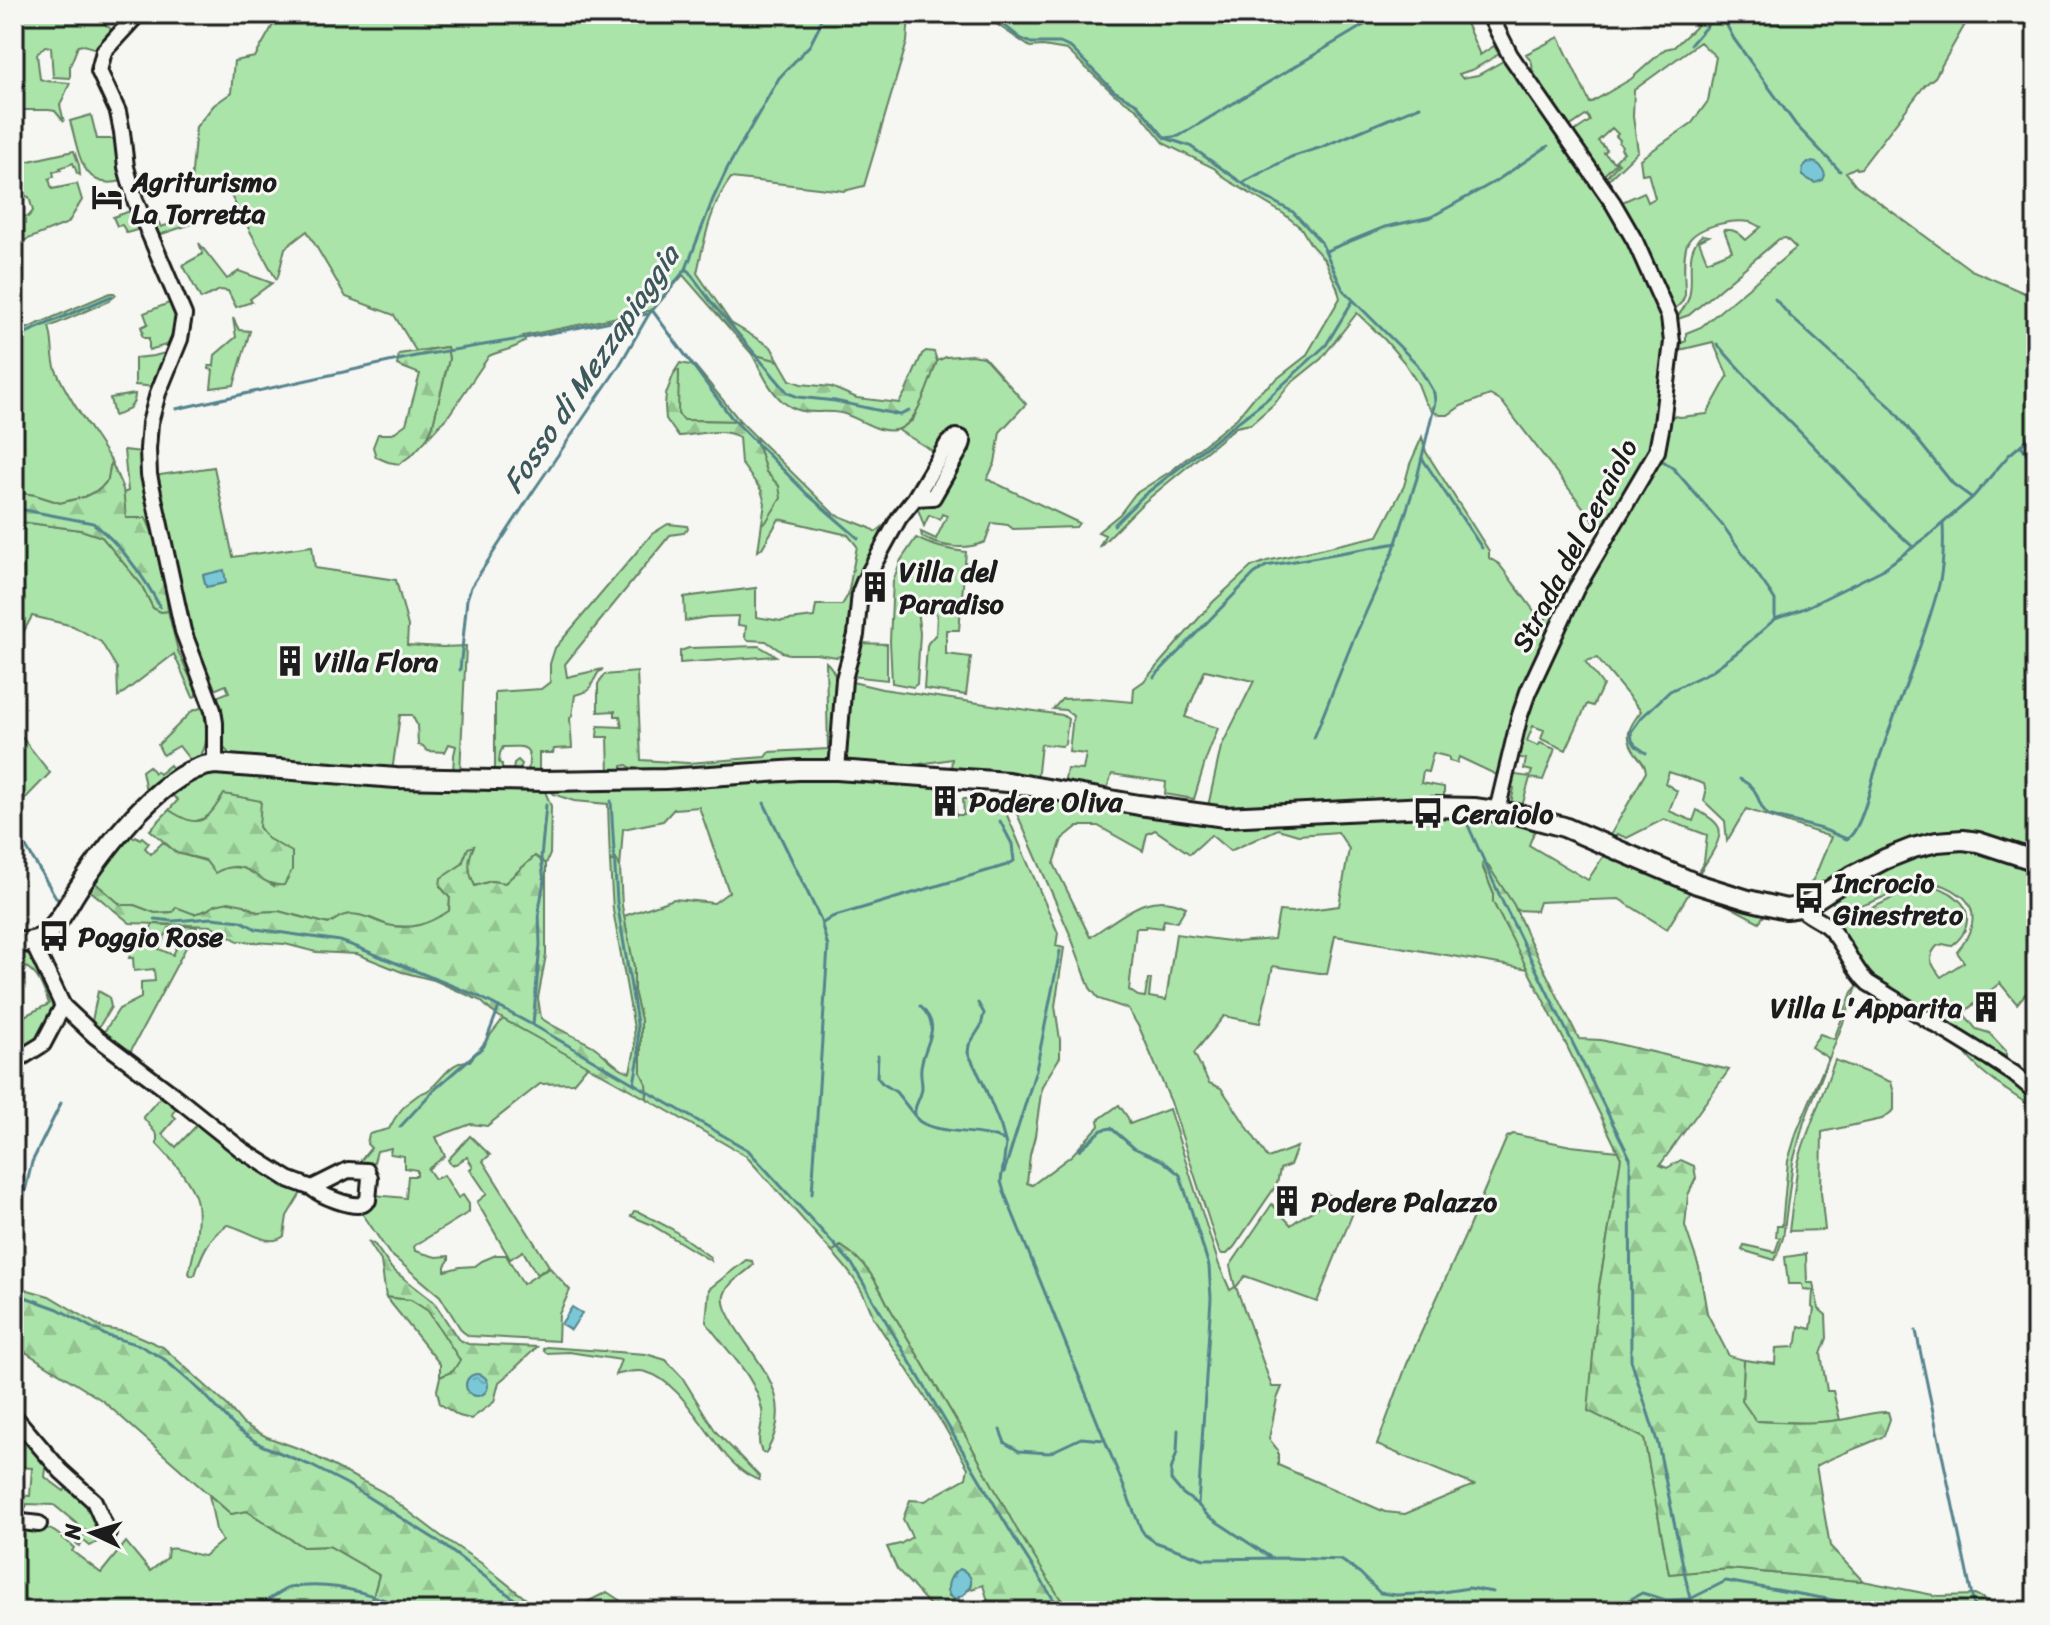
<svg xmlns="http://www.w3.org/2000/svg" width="2050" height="1625" font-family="Sriracha,sans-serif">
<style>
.green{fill:#abe4a9;stroke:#648062;stroke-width:2;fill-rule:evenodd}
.forest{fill:url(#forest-firs);stroke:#648062;stroke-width:2}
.water{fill:url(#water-ripples);stroke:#54838c;stroke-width:2}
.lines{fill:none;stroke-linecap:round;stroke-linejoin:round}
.stream{stroke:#54838c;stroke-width:3}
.minor-casing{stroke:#1c1c1c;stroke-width:20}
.major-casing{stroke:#1c1c1c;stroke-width:24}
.minor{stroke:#f6f6f2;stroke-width:14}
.major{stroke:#f6f6f2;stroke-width:18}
.labels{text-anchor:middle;stroke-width:6;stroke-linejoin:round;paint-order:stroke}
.poi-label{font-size:28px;font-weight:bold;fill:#1c1c1c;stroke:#f6f6f2;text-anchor:start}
.street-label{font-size:28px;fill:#1c1c1c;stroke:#f6f6f2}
.water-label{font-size:30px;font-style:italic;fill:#3d585d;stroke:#f6f6f2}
</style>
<defs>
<pattern id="forest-firs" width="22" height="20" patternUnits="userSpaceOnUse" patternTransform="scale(2)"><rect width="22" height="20" fill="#abe4a9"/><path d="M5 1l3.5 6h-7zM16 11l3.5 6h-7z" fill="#93c391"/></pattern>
<pattern id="water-ripples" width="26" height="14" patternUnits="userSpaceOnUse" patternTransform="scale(2)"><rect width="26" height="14" fill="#7ac8d7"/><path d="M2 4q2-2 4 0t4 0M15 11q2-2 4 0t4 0" fill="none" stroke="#69abb8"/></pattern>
</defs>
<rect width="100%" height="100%" fill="#f6f6f2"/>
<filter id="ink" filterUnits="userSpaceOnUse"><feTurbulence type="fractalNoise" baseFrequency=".0125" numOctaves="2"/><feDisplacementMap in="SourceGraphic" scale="16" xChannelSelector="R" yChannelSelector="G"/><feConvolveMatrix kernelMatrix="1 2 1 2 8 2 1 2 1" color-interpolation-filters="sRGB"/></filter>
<g filter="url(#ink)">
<g class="green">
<polygon points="14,14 93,14 112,30 128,14 131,14 97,49 84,45 78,46 70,66 70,78 53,77 51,47 45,46 37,54 40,79 46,81 70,83 60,105 64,122 55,111 49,110 14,110"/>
<path d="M 265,14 L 909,14 L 907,42 L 864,186 L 844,191 L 731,178 C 711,204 704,241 697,273 L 731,323 L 771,347 L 779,361 L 752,354 L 683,275 L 653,310 L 523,336 L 525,341 C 515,350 501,350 489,356 L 449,415 L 426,440 L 432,428 L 449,359 L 447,347 L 416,351 L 394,315 L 346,297 L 307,231 L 285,248 L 278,277 L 276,279 L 224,183 L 216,183 L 204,196 L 195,190 L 191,183 L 196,127 L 214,105 L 231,93 L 234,61 L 255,57 L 273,25 Z"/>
<polygon points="982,14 1462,14 1480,55 1494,46 1499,54 1474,69 1459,74 1462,78 1478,75 1505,60 1511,62 1613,211 1666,322 1668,341 1653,445 1603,533 1502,402 1490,395 1461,406 1448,415 1440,415 1432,411 1425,402 1418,384 1404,362 1385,340 1357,313 1321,359 1290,384 1275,403 1251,424 1236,427 1171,480 1142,504 1099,547 1105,535 1098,532 1120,514 1135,494 1171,471 1237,418 1255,396 1306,356 1340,298 1337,287 1325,260 1311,245 1301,228 1284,214 1226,179 1214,168 1165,144 1137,109 1114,94 1067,50 1043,46 1030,47"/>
<path d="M 1709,14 L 1971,14 L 1935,77 L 1925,85 L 1861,168 L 1857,169 L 1856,167 L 1846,172 L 1856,185 L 1971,270 L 2036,298 L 2036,854 L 1970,835 L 1800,901 L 1815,876 L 1831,837 L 1746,809 L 1727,841 L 1725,821 L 1704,801 L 1706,792 L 1704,784 L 1669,772 L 1665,783 L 1677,791 L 1669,811 L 1693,821 L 1697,810 C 1704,814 1714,819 1718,826 C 1726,838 1703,866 1696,878 L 1695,877 L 1704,862 L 1707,835 L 1664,819 L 1627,838 L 1617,834 L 1612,843 L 1607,841 L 1646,772 C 1645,763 1641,761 1636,754 C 1623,736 1629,727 1641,711 L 1597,658 L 1585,661 L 1603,685 L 1593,706 L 1587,704 L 1566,750 L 1541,739 L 1544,730 L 1533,726 L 1527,741 L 1538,746 L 1540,743 L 1555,749 L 1543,780 L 1530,778 L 1521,810 L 1503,803 L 1511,804 L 1514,788 L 1506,786 L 1509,774 L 1530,777 L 1532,771 L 1524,769 L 1526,759 L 1513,756 L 1523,714 L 1580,590 L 1613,533 L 1667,415 L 1680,417 L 1707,414 L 1728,376 L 1713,342 L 1684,349 L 1677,354 L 1679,344 L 1686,341 L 1686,333 L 1701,327 L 1796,248 L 1786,238 L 1779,239 L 1689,315 L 1675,320 C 1680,313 1687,305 1689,297 C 1695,275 1683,253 1702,235 L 1709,236 L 1699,241 L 1707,261 L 1732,251 L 1724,230 C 1735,229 1739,233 1746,240 L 1761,227 C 1757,226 1754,223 1750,222 C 1732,219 1695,226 1687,244 C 1682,258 1685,279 1685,295 L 1682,302 L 1675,309 L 1667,304 L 1620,203 L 1644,192 L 1648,202 L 1655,198 L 1648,173 L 1642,174 L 1640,159 L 1692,123 L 1708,101 L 1716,57 L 1700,42 L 1634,90 L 1633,117 L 1638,151 L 1603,185 L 1602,182 L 1619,163 L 1617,162 L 1600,179 L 1569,135 L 1590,121 L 1587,115 L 1566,129 L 1533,77 L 1532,63 L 1526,54 L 1559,37 L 1590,103 L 1631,79 L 1665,49 L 1674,47 ZM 1612,128 L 1618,134 L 1616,136 L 1620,140 L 1619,143 L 1622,146 L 1621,149 L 1624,152 L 1614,162 L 1604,153 L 1607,150 L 1598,141 Z"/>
<path d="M 111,109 C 124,126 119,159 122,181 C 81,192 79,151 70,121 L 91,115 L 97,139 L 116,139 L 114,118 Z"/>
<polygon points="74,151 79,165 80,175 77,173 73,163 60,168 61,170 53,172 54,176 49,179 52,189 77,184 82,200 68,223 23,241 14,268 14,214 28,217 33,211 29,197 14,192 14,170 20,163"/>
<polygon points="133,210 143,228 127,233 122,225 117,226 113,217"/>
<polygon points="186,211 192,224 156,236 152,224 153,219 157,219 161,227 186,219"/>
<polygon points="199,243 227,279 239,271 272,283 250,299 252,302 236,307 228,291 220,290 201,299 183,265 203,254"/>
<path d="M 110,293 L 114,293 L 116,295 L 109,301 L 49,327 C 54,341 51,357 56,370 C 70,402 93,432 111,461 L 108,480 L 100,489 L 84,497 L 60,503 L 35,495 L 14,492 L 14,334 Z"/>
<polygon points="174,301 179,315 173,343 149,350 149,338 144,338 141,333 143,332 141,327 148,324 144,313"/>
<polygon points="233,318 239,330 250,331 234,385 211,388 213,370 209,369 209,366 214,366 215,355 236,337"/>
<polygon points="165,353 170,353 156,387 135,385 135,358 154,356"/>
<path d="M 971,355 L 984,357 L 1026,404 L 1000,432 L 995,463 L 987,479 L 1079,523 L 1076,527 L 1013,529 L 1008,525 L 992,523 L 985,542 C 964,551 941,547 922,537 L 921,532 L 936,539 L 947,516 L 942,514 L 940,519 L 929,515 L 924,526 L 919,512 L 914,505 L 925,502 L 963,436 L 906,500 L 903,499 L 910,491 L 933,451 L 898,430 L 913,420 L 937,361 L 946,357 Z"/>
<polygon points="680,363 695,366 740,421 684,420 677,414 679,371 675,371"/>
<path d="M 135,394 C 135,407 125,413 114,416 L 110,398 Z"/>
<polygon points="143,424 150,510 149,525 145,518 126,518 123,493 128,491 124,450 141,452"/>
<polygon points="755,436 834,514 870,528 876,532 887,523 902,505 861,581 846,654 837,657 816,654 789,654 782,652 766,641 748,640 745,637 746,626 738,625 739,616 708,617 685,621 684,597 756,588 756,617 781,621 814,617 816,605 842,605 848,595 857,546 848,535 779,519 762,548 758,551 762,523 766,522 779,486 766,472"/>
<polygon points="1422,437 1426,452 1489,551 1489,558 1499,564 1541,620 1545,620 1561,591 1590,553 1501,777 1459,757 1457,763 1449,761 1449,757 1433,753 1428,772 1423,771 1421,783 1444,787 1444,802 1207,811 1221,747 1254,681 1205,670 1185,717 1218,728 1206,759 1194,799 1165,794 1166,782 1112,774 1104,796 1064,785 1067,769 1083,770 1086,754 1069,752 1073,716 1065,710 1053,709 1062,699 1087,698 1133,702 1134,688 1144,681 1213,602 1251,567 1267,561 1378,536 1404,486 1410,464"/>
<polygon points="214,467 233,557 312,546 315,568 396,580 408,626 407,645 443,647 466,646 460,773 453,773 454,755 456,746 449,744 445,752 427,751 423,746 418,745 417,725 412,715 400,715 392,772 231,756 224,748 222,722 216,697 229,692 226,685 214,690 187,620 153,476"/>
<polygon points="14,521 81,530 102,537 141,584 153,608 161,612 168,611 178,651 196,691 196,696 193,697 174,654 118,697 117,668 101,642 73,626 32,616 14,650"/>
<path d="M 668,524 L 687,526 L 688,529 L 683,533 L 670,535 L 565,664 L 567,677 L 603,669 L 598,673 L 588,691 L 575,695 L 572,716 L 570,718 L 572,748 L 554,749 L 553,753 L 539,753 L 539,775 L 531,775 L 528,771 C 532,745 527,746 503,747 L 500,753 L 499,763 L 502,764 L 502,772 L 513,772 L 514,763 L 518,760 L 522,764 L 518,775 L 495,774 L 495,692 L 541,689 L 550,682 L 550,664 L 555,648 L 652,534 Z"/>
<path d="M 916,538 C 932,546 948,550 966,552 L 959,630 L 946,630 L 946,654 L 971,657 L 966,695 L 924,689 L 927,646 L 928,643 L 936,634 L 937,615 L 933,610 L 917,610 L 920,633 L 917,684 L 913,687 L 892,683 L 890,641 L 893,581 L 901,560 Z"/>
<polygon points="858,643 887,644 887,680 850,676"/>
<polygon points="759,646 776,656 680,663 680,651 689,648"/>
<path d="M 826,662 C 848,680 836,735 834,761 L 714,772 L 629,771 L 631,768 L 627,765 L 622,766 L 622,773 L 609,774 L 608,737 L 597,737 L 598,726 L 622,727 L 620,716 L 615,716 L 615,711 L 598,712 L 598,684 L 604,675 L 637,672 L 641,760 L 688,763 L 765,757 L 769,752 L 828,749 Z"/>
<polygon points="848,681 882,689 1062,715 1068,719 1065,744 1062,746 1041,744 1037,781 928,768 951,769 952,759 920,764 908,769 842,763"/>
<path d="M 200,708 L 203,709 C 207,727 212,759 187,762 L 190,760 L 179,746 L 163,755 L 158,745 L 192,711 Z"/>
<polygon points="14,727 50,773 14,810"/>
<polygon points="170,765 175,772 147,796 142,771 149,766 154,773 156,771 159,774"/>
<path d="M 219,771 L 542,784 L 551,806 L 550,854 L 546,864 L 535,856 L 505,883 L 491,881 L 475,886 C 469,875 467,864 471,852 L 465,855 L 462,864 L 440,886 L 450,898 L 449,911 L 434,921 L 415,927 L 390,926 L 368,917 L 329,924 L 278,911 L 257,912 L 244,905 L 215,905 L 207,910 L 194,914 L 176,908 L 173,912 L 155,913 L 134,905 L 121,905 L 93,881 L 129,833 L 134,838 L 136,836 L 140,839 L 142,837 L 149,843 L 145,848 L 151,854 L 163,842 L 177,853 L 227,867 L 246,868 L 274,886 L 267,838 L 259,827 L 210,816 L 194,822 L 185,820 L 169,810 L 178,800 L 167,791 L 175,785 Z"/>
<path d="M 798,773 L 944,783 L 939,803 L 950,805 L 951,798 L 955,798 L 956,815 L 964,815 L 963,799 L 1000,799 L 1058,933 L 1056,946 L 1064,948 L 1055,1006 L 1060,1040 L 1060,1057 L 1042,1086 L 1035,1136 L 1030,1155 L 1027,1183 L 1032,1185 L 1072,1155 L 1099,1126 L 1098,1120 L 1119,1105 L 1128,1118 L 1130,1124 L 1169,1109 L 1219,1265 L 1230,1290 L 1235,1287 L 1230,1266 L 1272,1204 L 1291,1225 C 1308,1210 1315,1216 1326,1193 L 1354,1210 L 1317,1302 L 1245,1276 L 1236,1287 L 1272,1387 L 1282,1387 L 1277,1399 L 1269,1439 L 1278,1450 L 1278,1465 L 1385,1512 L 1405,1514 L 1474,1485 L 1377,1445 L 1407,1364 L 1465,1236 L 1507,1137 L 1513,1134 L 1571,1146 L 1618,1151 L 1621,1158 L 1599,1287 L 1644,1437 L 1669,1574 L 1730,1569 L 1834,1579 L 1863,1581 L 1938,1596 L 1977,1595 L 2005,1611 L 1743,1611 C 1727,1608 1706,1602 1691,1611 L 1068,1611 L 1016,1529 L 969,1442 L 888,1305 C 876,1280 864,1260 841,1246 L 832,1252 L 746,1156 L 647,1099 L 646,1083 L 641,1073 L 641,1020 L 634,991 L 634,967 L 624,916 L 674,899 L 714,903 L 729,892 L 699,807 L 674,809 L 663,821 L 623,829 L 620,868 L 616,859 L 610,862 L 608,804 L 574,801 L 553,794 L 550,784 Z"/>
<path d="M 1007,791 L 1157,814 L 1466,812 L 1537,825 L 1529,845 L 1588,880 L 1606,852 L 1768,911 L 1759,922 L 1693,887 L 1667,929 L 1619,899 L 1539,902 L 1536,911 L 1516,910 L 1487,864 L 1482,866 L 1493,892 L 1493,902 L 1528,969 L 1335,936 L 1327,974 L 1273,966 L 1260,1023 L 1224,1016 L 1194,1053 L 1209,1083 L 1221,1088 L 1268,1158 L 1297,1147 L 1290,1165 L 1280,1169 L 1277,1184 L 1234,1247 L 1227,1254 L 1222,1254 L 1219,1251 L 1171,1102 L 1140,1029 L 1128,1009 L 1099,999 L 1090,988 L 1069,932 ZM 1078,826 L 1098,826 L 1143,851 L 1147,834 L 1155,830 L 1190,854 L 1211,835 L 1230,851 L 1278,829 L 1298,835 L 1338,832 L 1349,849 L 1339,906 L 1293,912 L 1279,911 L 1274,939 L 1237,942 L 1176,934 L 1166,1000 L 1149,997 L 1151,979 L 1148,979 L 1145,997 L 1138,996 L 1129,990 L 1136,928 L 1145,928 L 1146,926 L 1162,928 L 1164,920 L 1177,922 L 1186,907 C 1148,888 1122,917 1090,937 L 1054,864 L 1062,839 Z"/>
<path d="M 1948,848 L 1987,853 L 2036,871 L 2036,981 L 2017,1004 L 2000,983 L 1963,1013 L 1976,1029 L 1989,1033 L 2006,1051 L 2006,1055 L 2000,1055 L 1956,1026 L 1875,983 L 1831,923 L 1836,915 C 1845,914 1853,915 1861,912 C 1895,902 1924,868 1958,899 C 1965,905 1968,912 1967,921 C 1966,931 1960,940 1951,946 L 1943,944 L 1937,946 C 1926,958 1932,965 1941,977 L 1964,962 L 1957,952 C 1964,944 1969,935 1972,924 C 1974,914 1971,903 1962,896 C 1914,858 1886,912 1838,908 L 1832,902 L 1831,898 C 1865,871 1907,859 1948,848 Z"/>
<path d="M 153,924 L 197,927 L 128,1056 L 102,1035 L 119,1009 L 141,998 L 141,982 L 155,981 L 154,969 L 134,971 L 133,958 L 129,958 L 137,934 L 147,937 ZM 169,928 L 183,934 L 173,955 L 159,949 Z"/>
<path d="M 14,949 L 32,956 L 58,1003 L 48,1031 L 14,1059 L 14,1021 L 49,1004 C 41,982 38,970 14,961 Z"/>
<polygon points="1858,985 1804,1122 1793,1162 1783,1238 1775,1260 1742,1250 1744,1245 1775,1252 1780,1238 1776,1237 1777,1226 1782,1226 1788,1161 1797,1131 1828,1058 1811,1047 1820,1034 1834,1039 1852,992"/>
<polygon points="98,991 109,997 111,1007 99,1027 95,1028 91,1026"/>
<path d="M 503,1019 L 588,1065 L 573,1083 L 540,1084 L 487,1126 L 471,1124 L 436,1137 L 445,1156 L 428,1169 L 435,1179 L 444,1175 L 458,1198 L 463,1195 L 469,1204 L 469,1212 L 414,1246 L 415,1251 L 436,1257 L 449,1256 L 449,1260 L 445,1266 L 445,1271 L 460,1267 L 475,1266 L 482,1261 L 496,1255 L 506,1255 L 523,1284 L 537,1275 L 523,1251 L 510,1259 L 477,1202 L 487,1194 L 470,1169 L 473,1167 L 467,1157 L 454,1165 L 451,1165 L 448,1160 L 470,1136 L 490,1155 L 483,1161 L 549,1266 L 538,1274 L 550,1268 L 570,1290 L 559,1314 L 558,1341 L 469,1336 L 462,1331 L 440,1296 L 389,1253 L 362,1213 L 373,1204 L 374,1195 L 406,1198 L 408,1176 L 417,1176 L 417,1170 L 404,1168 L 404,1156 L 390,1154 L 391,1148 L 377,1151 L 373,1166 L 367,1167 L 356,1166 L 371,1148 L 367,1144 L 369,1134 L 389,1129 C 395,1116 406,1103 418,1095 C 423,1092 425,1093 430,1089 C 443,1079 451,1060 470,1061 Z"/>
<path d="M 1960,1044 L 2007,1075 L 2036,1099 L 2036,1109 C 2014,1096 1969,1067 1960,1044 Z"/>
<polygon points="1835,1060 1891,1082 1894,1093 1894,1110 1882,1119 1822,1132 1821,1192 1825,1230 1789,1231 1798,1163 1803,1146"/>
<path d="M 162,1095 L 178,1106 L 172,1114 L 176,1118 L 162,1134 L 176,1147 L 199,1123 L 206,1130 L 235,1151 L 233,1154 L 239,1158 L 245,1159 L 304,1188 L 287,1216 L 284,1236 C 268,1249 246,1228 227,1225 C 209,1236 201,1255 195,1275 L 191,1276 L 189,1273 C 194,1254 202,1214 195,1196 C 187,1176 171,1159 157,1144 L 157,1135 L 143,1117 Z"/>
<path d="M 22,1196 C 28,1213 18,1233 14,1250 L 14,1218 L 19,1197 Z"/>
<polygon points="634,1211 639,1212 672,1229 710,1257 711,1261 650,1224 631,1216"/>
<polygon points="1806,1254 1807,1283 1813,1283 1819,1309 1826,1315 1827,1338 1821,1354 1827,1391 1833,1391 1840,1420 1812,1423 1756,1421 1742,1402 1744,1360 1775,1364 1776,1348 1794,1347 1797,1342 1799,1326 1811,1329 1814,1309 1812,1307 1813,1290 1803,1289 1802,1284 1788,1284 1785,1257"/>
<path d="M 746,1260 L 752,1261 L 753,1265 C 744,1275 727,1282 724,1296 C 722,1306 730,1317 734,1325 C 761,1368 797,1399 766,1453 L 762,1452 C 754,1438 765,1424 762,1409 C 754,1373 726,1351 706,1322 L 709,1289 Z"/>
<polygon points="386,1297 411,1300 429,1311 461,1361 453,1372 440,1377 440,1364"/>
<path d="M 546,1347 L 646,1354 L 666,1360 L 682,1377 L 716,1432 L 760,1477 L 759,1480 C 716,1467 691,1384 646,1372 C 636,1369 625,1373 615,1375 L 621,1360 L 569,1352 L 546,1353 L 543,1349 Z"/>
<path d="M 14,1421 L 49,1463 L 46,1468 L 45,1477 L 64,1491 L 67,1487 C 81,1498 97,1508 97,1527 L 105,1535 L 104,1538 L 90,1546 L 84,1541 L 79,1546 L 76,1543 L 87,1532 L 54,1505 L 27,1504 L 26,1507 L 18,1507 L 17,1516 L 14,1516 L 14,1495 L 30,1496 L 32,1468 L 18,1467 L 17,1469 L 14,1470 Z"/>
<path d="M 209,1495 L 231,1514 L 247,1511 L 303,1547 L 329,1546 L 379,1575 L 372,1601 L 382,1611 L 14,1611 L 14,1524 C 45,1526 51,1525 74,1548 L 72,1551 L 101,1573 L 126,1542 L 150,1571 L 167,1558 L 168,1549 C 178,1546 193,1555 204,1556 L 222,1541 L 216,1530 Z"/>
</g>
<g class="forest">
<polygon points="447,347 449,359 432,428 426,440 413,454 399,464 388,462 376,457 373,447 378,434 392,434 406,424 420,374 397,365 399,354"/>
<path d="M 926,351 L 934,352 L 937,361 C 930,380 918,422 899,429 C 879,436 859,417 841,413 C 818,409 802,418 782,401 C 768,388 761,370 752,354 L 779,361 L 790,380 L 801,384 L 831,387 L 857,398 L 899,403 L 906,391 L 922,354 Z"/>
<path d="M 679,370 L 678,414 L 684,420 L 740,421 L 755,436 L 766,472 L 779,486 L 781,498 L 766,522 L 762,523 L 765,503 L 761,490 L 741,463 L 739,437 C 721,427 697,435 678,436 L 666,419 L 665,406 L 666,394 L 675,371 Z"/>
<path d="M 111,461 L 123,489 L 126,518 L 146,518 C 160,547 164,579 168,611 L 161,612 L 153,608 L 141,584 L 102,537 L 81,530 L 14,521 L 14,492 L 35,495 L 60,503 L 84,497 L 100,489 L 108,480 Z"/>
<path d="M 224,794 L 261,801 L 259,827 L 267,838 L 292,852 L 292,870 L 284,885 C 256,888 250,853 215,873 L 205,860 L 177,853 L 150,830 L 169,810 C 200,830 206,822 224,794 Z"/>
<path d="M 474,846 C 467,860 468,872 475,886 L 491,881 L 505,883 L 535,856 L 546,864 L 546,955 L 538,998 L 541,1018 C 557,1030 576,1036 593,1046 C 605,1054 615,1068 630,1072 L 635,1049 L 634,1028 L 613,910 L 610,862 L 616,859 L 620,868 L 622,906 L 634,967 L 634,991 L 641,1020 L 641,1073 L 646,1083 L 647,1099 L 503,1019 L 491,1011 L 481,1001 L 434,980 L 402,972 L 357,954 L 316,952 L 285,944 L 238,941 L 212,926 L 130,923 L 88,889 L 93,881 L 121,905 L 134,905 L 155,913 L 173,912 L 176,907 L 194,914 L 207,910 L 215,905 L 229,902 L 244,905 L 257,912 L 278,911 L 328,924 C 334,921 340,916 345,915 C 360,911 375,922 388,925 C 411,931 430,923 449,911 L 450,898 L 440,886 L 441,878 L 462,864 L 468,848 Z"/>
<path d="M 1483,862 L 1487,864 L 1514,905 L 1527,935 L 1579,1039 L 1601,1040 L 1729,1070 L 1660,1165 L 1667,1168 L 1681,1160 L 1694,1166 L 1696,1178 L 1688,1195 L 1685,1226 L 1699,1267 L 1707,1313 L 1729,1356 L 1744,1360 L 1742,1401 L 1756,1421 C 1783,1423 1811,1424 1839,1420 C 1857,1418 1871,1411 1888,1412 L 1890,1419 L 1884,1436 C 1862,1447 1838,1454 1816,1466 L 1830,1546 L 1863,1581 L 1834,1579 L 1730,1569 L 1669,1574 L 1644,1438 L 1588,1411 L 1599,1287 L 1621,1158 L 1564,1040 L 1493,902 L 1493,892 L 1482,865 Z"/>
<polygon points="368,1241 375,1245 392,1269 434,1302 458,1339 468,1344 537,1347 510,1373 499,1382 494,1402 471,1419 459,1416 440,1404 437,1390 440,1377 453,1371 460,1360 428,1311 411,1300 386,1297 381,1261"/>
<path d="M 841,1246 C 864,1260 876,1280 888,1305 L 969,1442 L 1016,1528 L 1068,1611 L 991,1611 L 983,1585 L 969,1590 L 971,1583 L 947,1590 L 949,1596 L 954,1599 L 959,1598 L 955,1611 L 935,1611 L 897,1569 L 887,1547 L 900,1544 L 912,1537 L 903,1519 L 910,1500 L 925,1501 L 966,1478 L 968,1468 L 944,1426 L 873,1317 C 865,1291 850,1271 832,1252 Z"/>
<polygon points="14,1286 49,1296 103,1328 131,1333 163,1347 228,1406 243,1424 267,1437 303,1450 383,1492 441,1536 481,1563 536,1607 549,1611 382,1611 372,1601 379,1575 329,1546 303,1547 247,1511 231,1514 103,1401 22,1350 14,1348"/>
<polygon points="607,1592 636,1611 617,1611 609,1605 601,1611 569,1611"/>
</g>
<g class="water">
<path d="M 1808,162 C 1818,161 1822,166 1825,175 L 1823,180 L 1815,183 L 1802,176 L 1803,167 Z"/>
<polygon points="224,570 226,583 206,587 203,575"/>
<polygon points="572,1307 582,1313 571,1330 561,1324"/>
<circle cx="477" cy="1385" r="11"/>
<path d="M 960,1569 C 979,1577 971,1594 954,1599 L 949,1595 C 946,1585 950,1574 960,1569 Z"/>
</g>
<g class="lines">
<g class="stream">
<polyline points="990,14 1020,38 1031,43 1060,43 1071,48 1114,91 1137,104 1165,138 1190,146 1252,190 1293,212 1321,242 1343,290 1417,364 1434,393 1435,402 1417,478 1393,552 1352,643 1314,738"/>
<polyline points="1725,14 1725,22 1734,39 1796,125 1840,171"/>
<polyline points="1691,44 1717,14"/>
<polyline points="1166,138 1179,136 1374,19"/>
<polyline points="2031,143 2036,148"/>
<polyline points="1244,182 1291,157 1322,147 1420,106"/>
<polyline points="1326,251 1385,227 1431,217 1496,181 1548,146"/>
<polyline points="687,269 712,303 788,393 798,397 835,401 900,415 909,411"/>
<polyline points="1775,299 1791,317 1891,407 1953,484 1971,497"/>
<polyline points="652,310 731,417 807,494 858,538"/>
<polyline points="14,338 112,296"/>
<path d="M 1717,344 C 1744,375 1772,404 1801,433 C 1838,471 1873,511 1913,547"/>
<polyline points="176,409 416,356 520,339 647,314"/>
<polyline points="2021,445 2036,468"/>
<polyline points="1422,458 1482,548"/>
<polyline points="1663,461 1674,469 1724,527 1770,592 1775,600 1775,619"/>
<path d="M 14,508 L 93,523 C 120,544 144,576 160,607"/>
<polyline points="1114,525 1143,496 1266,400 1326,345 1352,302"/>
<polyline points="460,670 467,599 471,587 534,490 619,366 649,314 686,269 713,199 728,167 779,78 810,45 819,27 821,17 824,14"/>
<polyline points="1154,677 1254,574 1266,566 1397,543"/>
<polyline points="1646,753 1636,746 1632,740 1631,732 1641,718 1670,691 1710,672 1739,651 1775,619 1805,608 1882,570 1927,537 1973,497 2009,455 2036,432"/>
<path d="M 1740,779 C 1764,792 1753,800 1768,815 L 1822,829 L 1847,839 C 1860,831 1869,794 1873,778 C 1893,713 1922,651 1939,585 C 1944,564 1944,545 1943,524"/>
<polyline points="611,801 617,902 637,1023 639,1057 634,1083"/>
<polyline points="764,803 820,918 828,947 812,1194"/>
<polyline points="1467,823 1503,903 1630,1158 1631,1360 1658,1444 1690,1599"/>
<polyline points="14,827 57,899"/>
<polyline points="155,919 173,921 212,918 241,921 256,929 340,941 354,946 480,997 540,1029 748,1150 852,1264 1018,1544 1061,1611"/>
<polyline points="823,923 832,917 1007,865 1014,861 1012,844 1000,821"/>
<polyline points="978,1003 984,1013 981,1026 969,1045 968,1053 983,1083 1001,1127 1006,1145 1001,1181 1004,1192 1141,1529 1145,1535 1155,1542 1204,1559 1287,1558 1341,1560 1360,1573 1380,1593 1396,1595 1436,1593 1469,1588 1493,1592"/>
<path d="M 920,1006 C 942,1027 927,1039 922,1062 C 919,1072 922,1078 922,1087 C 922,1096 916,1102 915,1110 C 914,1115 916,1118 919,1121 C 934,1132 968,1131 986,1135 C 992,1136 998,1138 1004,1140"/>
<polyline points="533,1025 540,945 539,910 544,881 541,858 546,805"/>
<polyline points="878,1056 877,1077 882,1083 896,1092 915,1116"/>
<polyline points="400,1127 434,1090 484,1046 499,1007"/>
<polyline points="1079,1150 1102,1130 1111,1128 1134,1148 1163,1161 1180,1175 1209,1266 1211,1298 1198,1505 1208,1516 1270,1557"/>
<polyline points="1004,1172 1036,1070 1060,951"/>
<polyline points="14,1238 32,1162 61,1103"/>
<polyline points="14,1293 58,1309 105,1335 139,1345 164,1359 203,1393 238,1430 261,1445 312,1466 347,1484 438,1541 530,1611"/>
<polyline points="1916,1331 1975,1611"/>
<polyline points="1000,1430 1005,1443 1019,1451 1049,1453 1081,1438 1104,1440"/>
<polyline points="1178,1430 1177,1452 1171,1470 1171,1480 1182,1493 1198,1505"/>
<path d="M 225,1611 L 230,1605 C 239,1604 252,1605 261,1603 C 271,1600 279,1591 289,1588 C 330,1580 375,1594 411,1611"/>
<polyline points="591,1611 602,1604 616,1603 628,1611"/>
<polyline points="1517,1611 1523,1607 1542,1611"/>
<polyline points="1609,1611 1642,1593 1666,1600 1690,1599 1726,1581 1867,1606 1882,1611"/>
</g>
<defs>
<g id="minor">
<polyline points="138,14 104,51 99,71 118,112 122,132 126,167 135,200 184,315 180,339 158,393 150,423 148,449 149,475 183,631 213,710 215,723 215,764"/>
<polyline points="1489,14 1510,55 1613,203 1635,241 1669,317 1672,342 1662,424 1657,451 1576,589 1528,692 1520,715 1497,811"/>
<polyline points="837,770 844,679 856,635 860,592 864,582 899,518 915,498 948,443 956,437 961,438 963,442 961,448 933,497 915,498"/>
<path d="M 1800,907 C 1809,918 1822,919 1831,930 C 1846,946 1852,968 1868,983 L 1990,1058 L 2013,1073 L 2036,1092"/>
<path d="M 63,1006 L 95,1036 L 172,1094 L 242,1150 L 288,1179 L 312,1188 L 348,1170 L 367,1171 L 370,1178 L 368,1200 C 366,1201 365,1203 363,1204 C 353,1209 320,1195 312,1188"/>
<polyline points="14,1062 43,1044 63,1006 32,941"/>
<polyline points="14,1416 61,1471 94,1501 108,1533"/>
<polyline points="14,1521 39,1524"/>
</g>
<path id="major" d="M 14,942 C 25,943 35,942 44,936 C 59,924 69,902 80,886 C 107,846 165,768 215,764 L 396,778 L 545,781 L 666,779 L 798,770 L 837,770 L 1008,782 L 1139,805 L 1225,817 L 1426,807 L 1474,808 L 1516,814 L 1564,827 L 1697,884 L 1748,900 L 1786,909 L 1800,907 L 1810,903 L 1852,876 L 1885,859 L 1913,848 L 1937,842 L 1963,840 L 1978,842 L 2036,861"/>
</defs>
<use href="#minor" class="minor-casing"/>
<use href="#major" class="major-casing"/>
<use href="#minor" class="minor"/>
<use href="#major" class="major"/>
</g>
</g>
<defs>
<symbol id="hotel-bare" viewBox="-9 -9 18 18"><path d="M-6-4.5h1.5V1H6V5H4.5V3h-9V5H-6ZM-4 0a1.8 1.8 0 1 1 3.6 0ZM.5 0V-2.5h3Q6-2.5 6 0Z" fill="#1c1c1c" stroke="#f6f6f2" stroke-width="2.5" paint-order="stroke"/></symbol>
<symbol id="building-bare" viewBox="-9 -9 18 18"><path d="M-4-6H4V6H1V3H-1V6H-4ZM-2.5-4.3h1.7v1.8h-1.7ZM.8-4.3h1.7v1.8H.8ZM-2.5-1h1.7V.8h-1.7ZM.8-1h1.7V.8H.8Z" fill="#1c1c1c" stroke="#f6f6f2" stroke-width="2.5" paint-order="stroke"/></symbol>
<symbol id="bus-bare" viewBox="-9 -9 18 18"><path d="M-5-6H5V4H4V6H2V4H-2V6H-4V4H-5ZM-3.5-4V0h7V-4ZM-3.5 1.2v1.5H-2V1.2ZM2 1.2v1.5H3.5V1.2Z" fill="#1c1c1c" stroke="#f6f6f2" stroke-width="2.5" paint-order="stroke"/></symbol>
</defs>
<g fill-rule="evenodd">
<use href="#hotel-bare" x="85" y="175" width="44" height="44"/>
<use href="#building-bare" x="853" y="565" width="44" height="44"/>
<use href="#building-bare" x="268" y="639" width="44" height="44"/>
<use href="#building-bare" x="923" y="779" width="44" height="44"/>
<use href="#bus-bare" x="1406" y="791" width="44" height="44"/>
<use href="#bus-bare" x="1787" y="876" width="44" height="44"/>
<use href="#bus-bare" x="32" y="914" width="44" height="44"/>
<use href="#building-bare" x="1964" y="985" width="44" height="44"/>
<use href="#building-bare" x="1265" y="1179" width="44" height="44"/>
</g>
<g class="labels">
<g class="poi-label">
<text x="131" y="191">Agriturismo<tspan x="131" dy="32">La Torretta</tspan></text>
<text x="899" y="581">Villa del<tspan x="899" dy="32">Paradiso</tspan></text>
<text x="314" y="671">Villa Flora</text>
<text x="969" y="811">Podere Oliva</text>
<text x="1452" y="823">Ceraiolo</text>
<text x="1833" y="892">Incrocio<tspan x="1833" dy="32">Ginestreto</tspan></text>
<text x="78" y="946">Poggio Rose</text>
<text x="1962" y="1017" text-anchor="end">Villa L'Apparita</text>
<text x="1311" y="1211">Podere Palazzo</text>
</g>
<g class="street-label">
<text transform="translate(1574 545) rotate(-62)" y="10">Strada del Ceraiolo</text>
</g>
<g class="water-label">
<text transform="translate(591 369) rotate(-56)" y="10">Fosso di Mezzapiaggia</text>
</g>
</g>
<rect width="2050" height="1625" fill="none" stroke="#f6f6f2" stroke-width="48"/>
<rect x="24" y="24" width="2002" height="1577" fill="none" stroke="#1c1c1c" stroke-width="3" filter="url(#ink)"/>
<g transform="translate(92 1533) rotate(274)" stroke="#f6f6f2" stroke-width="6" paint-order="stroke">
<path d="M0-6L14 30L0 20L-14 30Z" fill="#1c1c1c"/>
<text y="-12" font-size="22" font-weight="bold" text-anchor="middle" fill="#1c1c1c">N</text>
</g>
</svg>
